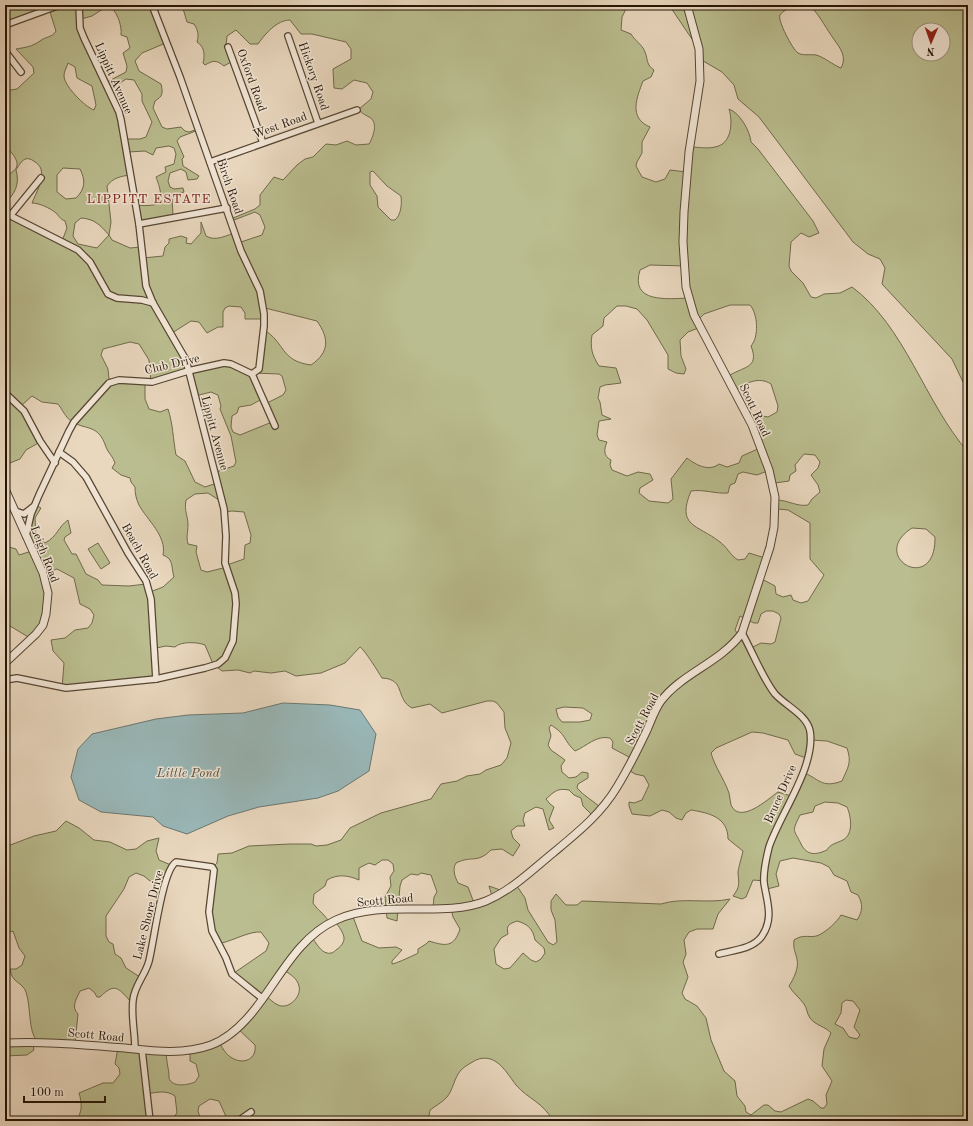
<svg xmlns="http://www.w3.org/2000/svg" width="973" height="1126" font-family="'Old Standard TT',serif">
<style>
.green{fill:#babd8f;stroke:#706a4a;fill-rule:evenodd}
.water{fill:#99b8b9;stroke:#6b7771}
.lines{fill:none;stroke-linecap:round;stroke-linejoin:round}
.minor-casing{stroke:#564633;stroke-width:8}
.tertiary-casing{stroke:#564633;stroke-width:9}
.minor{stroke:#f1e5d5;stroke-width:5.5}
.tertiary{stroke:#f1e5d5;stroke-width:7}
.labels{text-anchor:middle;stroke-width:3;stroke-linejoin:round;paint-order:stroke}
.street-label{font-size:12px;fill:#251605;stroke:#f1e5d5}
.neighbourhood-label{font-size:13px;letter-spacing:1px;fill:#7a1f14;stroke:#f1e5d5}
.water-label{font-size:13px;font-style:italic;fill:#4e4f44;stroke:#f1e5d5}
</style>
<rect width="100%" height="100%" fill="#e9d7be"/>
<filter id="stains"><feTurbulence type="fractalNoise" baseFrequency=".005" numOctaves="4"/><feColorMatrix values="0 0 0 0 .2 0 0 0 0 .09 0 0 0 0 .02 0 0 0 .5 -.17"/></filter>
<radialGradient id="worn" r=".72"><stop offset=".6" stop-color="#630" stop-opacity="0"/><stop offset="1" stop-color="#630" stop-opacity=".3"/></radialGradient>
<g class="green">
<path d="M 5,5 L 165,5 L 155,9 L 168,42 L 142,53 L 135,61 L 139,71 L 161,84 C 163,93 163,96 155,101 L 153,108 L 162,127 L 167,129 L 181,127 L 185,131 L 189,132 L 201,128 L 201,129 L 180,137 L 177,141 L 184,157 L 182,159 L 183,166 L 199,176 L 197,179 L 188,180 L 186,172 L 181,169 L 170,173 L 168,181 L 170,187 L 174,189 L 183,188 L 184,192 L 174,195 L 172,199 L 173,215 L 139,222 L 137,206 C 142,205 148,206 153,205 C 166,203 159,185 156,177 L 166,172 L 165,167 L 174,164 L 176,154 L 174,148 L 169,146 L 156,148 L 153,155 L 145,151 L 128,152 L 130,175 C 122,176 112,178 107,186 L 111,222 L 109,235 L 112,240 L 130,248 L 141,247 L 143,258 L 163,256 L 165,247 L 169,243 L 169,239 L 181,236 L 187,238 L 186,243 L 191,244 L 201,233 L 201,222 L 206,236 C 216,242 227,235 237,232 L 241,242 L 262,235 L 265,227 L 260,215 L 255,212 L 234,220 L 233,218 L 255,209 L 260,205 L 260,195 L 274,177 L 283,180 L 297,165 L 305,159 L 313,157 L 326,144 L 336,145 L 347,141 L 356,145 L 369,144 C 373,137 379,122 369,117 C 364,114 362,114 359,109 L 371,99 L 373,92 L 367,83 L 354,80 L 342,89 L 334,88 L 333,69 L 351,59 L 351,49 L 346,42 L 312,34 L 301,34 L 290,20 C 277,20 265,34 258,44 L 250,44 L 236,30 L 227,36 L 226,46 L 231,62 L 224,66 C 216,60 214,60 205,65 L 203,63 C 205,56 205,47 197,42 C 199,35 198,30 194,24 L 187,22 L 182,5 L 628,5 L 622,17 L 621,30 L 631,34 C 635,41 642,44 645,52 C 648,59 646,65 654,70 L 651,77 L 643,81 C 637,97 628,118 650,127 L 642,142 L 642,153 L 637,162 L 636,166 L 642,177 L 656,182 L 665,179 L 670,170 L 687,172 L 690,147 C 698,147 707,149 715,147 C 732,144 733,122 729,109 C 740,113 750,131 751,142 L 758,149 L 813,221 L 819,233 L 809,237 L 801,233 L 791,242 L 789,266 L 791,271 L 803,283 L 811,297 L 816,298 L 824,294 L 840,293 L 852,287 C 905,326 925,403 968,452 L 968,1121 L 553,1121 C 543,1102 528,1099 516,1085 C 506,1072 496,1052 476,1060 C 471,1063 465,1066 461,1070 C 454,1078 453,1090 447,1097 C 443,1102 435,1106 430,1110 L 428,1121 L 250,1121 L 245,1116 L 238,1121 L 228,1121 L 219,1101 L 210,1099 L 199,1106 L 198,1111 L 201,1121 L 166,1121 L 166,1119 L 173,1118 L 177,1113 L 175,1096 C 167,1090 157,1092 147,1094 L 149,1121 L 75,1121 C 83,1113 82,1103 79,1093 L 103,1083 L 113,1083 L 120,1074 L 119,1068 L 115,1064 L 118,1048 L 166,1049 C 166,1057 167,1061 168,1068 C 169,1071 169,1075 169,1078 C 172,1088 188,1085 195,1082 L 199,1076 L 196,1064 L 190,1061 L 190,1048 L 218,1040 C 222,1047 225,1054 232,1058 C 244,1065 257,1059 255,1045 L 236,1027 L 262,998 L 234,973 L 266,951 L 269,943 L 261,932 C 250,931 234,940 222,943 C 203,921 210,893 213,867 L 217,863 L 218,854 L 232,853 L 249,846 L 290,844 L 311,844 L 316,846 L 327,845 L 341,840 L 350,828 L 381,813 L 431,799 L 441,784 L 457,781 L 467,776 L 480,774 L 486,770 L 501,765 L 507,758 L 511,743 L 505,728 L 504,712 L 497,703 L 493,701 L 487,701 L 442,713 L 430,704 L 412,708 C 395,699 406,679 382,678 C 379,673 364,649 360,647 L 345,663 L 321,673 L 296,676 L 285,671 L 271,673 L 254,671 L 250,673 L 238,670 L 222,671 L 213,664 L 205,645 C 198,642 181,641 175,647 L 166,646 L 156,648 L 155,676 L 151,679 L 62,688 L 64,663 L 53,651 L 51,640 L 65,638 L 75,630 L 88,628 L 92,623 L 94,615 L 90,609 L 80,604 L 74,578 L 57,569 L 45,574 L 47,584 L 41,625 L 30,638 L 5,623 L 5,546 L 16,549 L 19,555 L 32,551 C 26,531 28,523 37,506 L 41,508 L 35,518 L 36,537 L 45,543 C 58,536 57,528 68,520 L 71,533 L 65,537 L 64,540 L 72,554 L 76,554 L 86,574 L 98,580 L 102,585 L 129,586 L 146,584 L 150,592 L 163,587 L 174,577 C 171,567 174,559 163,555 C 167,536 147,520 139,505 C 136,499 135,493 135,487 L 131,482 L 130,478 L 121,475 L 112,468 L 115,463 C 113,456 108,453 106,447 C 98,423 86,431 71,421 C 66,418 62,409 58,404 L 42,402 L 32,396 L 22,405 L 40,442 L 26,450 L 20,459 L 5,465 L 5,212 L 62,241 L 67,228 L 65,221 C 60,219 59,216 56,213 C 50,208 39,203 32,203 C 36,193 44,180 41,169 C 40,166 37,163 35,162 C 25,154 21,162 16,170 C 20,184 15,194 5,203 L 5,176 C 27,167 14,156 5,145 L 5,86 L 11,90 L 17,89 L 34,73 L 33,67 L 16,49 C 27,47 31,47 40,41 C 46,36 52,38 56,31 L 49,9 L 5,23 ZM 106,7 L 112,8 C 118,15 122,26 121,35 L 127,37 L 130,48 L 123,53 L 127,66 L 126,72 L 107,82 L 81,26 L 81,19 L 92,16 ZM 68,63 L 75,67 L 77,78 L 92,86 L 96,105 L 94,110 C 85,107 63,85 64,75 C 64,71 67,67 68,63 ZM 126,79 L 134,80 L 142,94 L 142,101 L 152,122 L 146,137 L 140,139 L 126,139 L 111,89 ZM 63,168 L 80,169 C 86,181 85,189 76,198 L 66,199 L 57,192 L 57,175 ZM 373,171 L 387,186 L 401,196 C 402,204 401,215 395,220 L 391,220 L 378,207 L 377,196 L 370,185 L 370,172 ZM 81,218 C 95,219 100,225 109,235 L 97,248 L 78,244 L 73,236 L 75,223 ZM 650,265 L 685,266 L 689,298 C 666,299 630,303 640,270 ZM 730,305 L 750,305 C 758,314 759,337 751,346 C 760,369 743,366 727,377 L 734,391 C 745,383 759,376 771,384 L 778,406 L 777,412 L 768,417 L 762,416 L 750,422 L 760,448 L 742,456 L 739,463 L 727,467 L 719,464 C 709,472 696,465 687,458 L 671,479 L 673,499 L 668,503 L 649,501 L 639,493 L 640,488 L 653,480 L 650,474 L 638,472 L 627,476 L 612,470 L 610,465 L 611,460 C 603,456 604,449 607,442 L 599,440 L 597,435 L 599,421 L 611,419 L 602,415 L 600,402 L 598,398 L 600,387 L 605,385 L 621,383 L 616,368 L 599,366 C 592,355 590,348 592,335 L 603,326 L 604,318 L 617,306 L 626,306 L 637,309 L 647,320 L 668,355 L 668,369 L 676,373 L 684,374 L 686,369 L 681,356 L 680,340 L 688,332 L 701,327 L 698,320 L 704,314 ZM 229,306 L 241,307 L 245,313 L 245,319 L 264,319 L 265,308 L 317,321 C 329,338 330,352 311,365 C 280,361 285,342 264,330 L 258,368 L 254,373 L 279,374 L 282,376 L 286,390 L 283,395 L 265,404 L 272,422 L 240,435 L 233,432 L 231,427 L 232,416 L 237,413 L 239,407 L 251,405 L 262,399 L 251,372 C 221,357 220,360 189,370 L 172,333 L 191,321 L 199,322 L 207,333 L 218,327 L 223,327 L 223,312 L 225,308 ZM 130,342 L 139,344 L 149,360 L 151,382 L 189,372 L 195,396 L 211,392 L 218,395 L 221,406 L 220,409 L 231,436 L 236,462 L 234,466 L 216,472 L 217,483 L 205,487 L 195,482 L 185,461 L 176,455 C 173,439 173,424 168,409 L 160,412 L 149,409 L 145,399 L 145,383 L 109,379 L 108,369 L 101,355 L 103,349 ZM 804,454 L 815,455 L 820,462 L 818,468 L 811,475 L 818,485 L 820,492 L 812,499 L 808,505 C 797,507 788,500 776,500 L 776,511 L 778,509 L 788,510 L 810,523 L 810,559 L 824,575 L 808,601 L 801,603 L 793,600 L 791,595 L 783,597 L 776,594 L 775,586 L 758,577 L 765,558 L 749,553 L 745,559 L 738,560 C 730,555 727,547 720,542 C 697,524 676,527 691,491 C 704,489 715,494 728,493 L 730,485 L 735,483 L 738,474 L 743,472 L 757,475 L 770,470 L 775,483 L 789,481 L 790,475 L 796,471 L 795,465 ZM 208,493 L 222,502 L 224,512 L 232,511 L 244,512 L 251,535 L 250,543 L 245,545 L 244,559 L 227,565 L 227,567 L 207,572 L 201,570 L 196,552 L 197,546 L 188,544 C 186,537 188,532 188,525 C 188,515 184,512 186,500 L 195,494 ZM 912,528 L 926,529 L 935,537 C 936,596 867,557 912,528 ZM 766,611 L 773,611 L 779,614 L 781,618 L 775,642 L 771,644 L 761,643 L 749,649 L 735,630 L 740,616 L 754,623 L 758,623 L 761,614 ZM 564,707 L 583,708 L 592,714 L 590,720 L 580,722 L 562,722 L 558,717 L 556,709 ZM 551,725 C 567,735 563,740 575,751 C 587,746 596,735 610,738 L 613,742 L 612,748 L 629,757 L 625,768 L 635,774 L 644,776 L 649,785 L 642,800 L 634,803 L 629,802 L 629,806 L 632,814 L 650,816 L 662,810 L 669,812 L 676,818 L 682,820 L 686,813 L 691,810 C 709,813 728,817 728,839 L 743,851 C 742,856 738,869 738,873 C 739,884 740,887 733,896 L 742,899 L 746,897 L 753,880 L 765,881 L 767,889 L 779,886 L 776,874 L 780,861 L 793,858 L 821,863 L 829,867 L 834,875 L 847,881 L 851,892 L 858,895 C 863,904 863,911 857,920 L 841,915 C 837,922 827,931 819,935 C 811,939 804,933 794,940 C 793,948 795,951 797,959 C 799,968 794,978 789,986 C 793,993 799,997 804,1004 C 807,1008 807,1014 810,1018 C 816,1026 825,1026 831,1033 L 824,1049 L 822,1066 L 832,1081 L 826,1095 L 827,1104 L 824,1108 L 821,1108 L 813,1101 L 808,1099 L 781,1112 L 775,1111 L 768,1105 L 764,1105 L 751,1115 L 746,1112 L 745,1106 L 737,1096 L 735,1081 L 724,1071 L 711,1040 L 706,1018 L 697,1006 L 685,999 L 682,993 L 688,977 L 683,962 L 686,954 L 684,940 L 689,932 L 697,929 L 713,929 L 718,914 L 730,899 C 708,904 683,897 661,904 L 582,901 L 577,905 L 566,905 L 556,894 L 551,901 L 551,910 L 555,920 L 557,942 L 553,945 L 548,942 L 528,910 L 525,898 L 517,886 L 503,891 L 489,886 L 492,896 L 474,903 L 468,887 L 458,883 C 455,877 452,869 456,863 C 472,855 477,864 491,850 L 502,849 L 513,856 L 520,845 L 513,838 L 511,831 L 517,826 L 525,826 L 523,820 L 525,813 L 536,807 L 543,809 L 549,830 L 554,828 L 549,820 L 554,807 L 550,804 L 546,799 C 555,791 557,788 569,790 L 574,795 L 581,798 L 583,806 L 592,815 L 600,807 C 592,800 584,796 577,788 L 578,784 L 588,778 L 588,773 L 582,772 L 576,777 L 569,778 L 562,772 L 561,766 L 565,760 L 551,750 L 548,745 L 551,736 L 549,728 ZM 752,732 L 763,733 L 788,740 L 795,754 L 806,758 L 810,740 L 827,741 L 847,748 C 852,763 848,767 842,781 C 821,789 819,778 802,772 L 791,796 L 778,792 C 768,799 740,825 731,805 C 730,801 730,797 729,793 C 724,779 715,767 711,753 L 716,748 ZM 825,802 L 838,803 L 847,807 C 851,816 854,834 843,840 C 837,843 830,844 827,850 C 816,855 807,856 801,844 C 794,829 791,833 800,815 L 813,812 L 815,806 ZM 382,860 L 388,860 L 393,864 L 394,871 L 390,877 L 391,886 L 385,897 L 387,918 L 397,921 L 400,886 L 402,880 L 411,874 L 418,875 L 421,873 L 431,875 L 437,892 L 434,897 L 433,908 L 451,908 L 453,917 L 460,929 C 454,948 445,946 429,941 L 426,944 L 418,949 L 418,953 C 417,954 395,964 392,964 L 392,961 L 402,950 L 396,947 L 379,948 L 362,941 L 352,914 L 335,921 C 343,933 350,940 336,950 C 334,952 331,954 327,953 C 321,952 315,942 312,937 L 329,922 C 323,912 319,912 313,903 L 314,894 L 325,886 L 327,880 C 337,874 348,875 359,880 L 359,868 L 369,863 L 375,865 ZM 517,921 C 528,924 533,929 535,940 L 544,948 L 545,953 L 541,959 L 536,962 L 531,960 L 523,953 L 510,968 L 504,969 L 496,964 L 494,949 L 501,938 L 508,934 C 506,925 509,924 517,921 ZM 284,970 C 291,975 297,978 299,986 C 302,997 288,1010 278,1005 C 273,1003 269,998 265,995 ZM 846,1000 L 853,1001 L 860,1010 L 854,1027 L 860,1035 L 857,1039 L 849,1037 L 843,1028 L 835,1024 L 841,1013 L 842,1003 Z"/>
<path d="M 669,5 L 795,5 C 791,8 783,10 780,15 C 777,20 793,50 798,53 C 803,56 811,54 816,55 C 824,57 833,65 841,68 C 848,55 838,46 831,35 C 824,25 819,14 809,5 L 968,5 L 968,388 L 963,382 L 952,359 L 882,284 L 885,268 L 880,259 L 868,254 L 853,242 L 759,117 L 738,99 L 734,85 L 722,72 L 698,58 L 696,45 ZM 919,30 L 943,30 L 943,54 L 919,54 Z"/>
<polygon points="98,543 110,563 101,569 88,549"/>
<path d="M 66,821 L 79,828 L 94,840 L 110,842 L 127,850 L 136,849 L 147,841 L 159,838 L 156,851 L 159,860 L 171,865 L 164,885 L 150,881 L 144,876 L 136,873 L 129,877 L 124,889 L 106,916 L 106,936 L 109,942 L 113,944 L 115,954 L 121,958 L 126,968 L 140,977 L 133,998 L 130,1001 C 118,987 114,983 100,997 L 97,997 L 94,992 L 89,988 L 80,991 C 76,1000 71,1007 78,1014 L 75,1043 L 37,1041 C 28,1031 31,1006 26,992 C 22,981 12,984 10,969 L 16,969 L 22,965 L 25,956 L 19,948 L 13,931 L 5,934 L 5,847 L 34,836 L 56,831 Z"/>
<polygon points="5,1042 33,1045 34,1050 27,1055 5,1056"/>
</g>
<polygon class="water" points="283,703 330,705 360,710 376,734 369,771 338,791 318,798 259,807 228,816 187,834 163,826 153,817 101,812 79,800 71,777 78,749 92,734 156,719 188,715 243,713"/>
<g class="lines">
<defs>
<g id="minor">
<polyline points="152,5 180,77 241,251 260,291 264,314 264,326 259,369 252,374"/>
<polyline points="5,25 60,5"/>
<polyline points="288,36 318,123"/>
<polyline points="228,47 263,143"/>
<polyline points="5,51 21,72"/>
<polyline points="210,162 357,110"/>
<polyline points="5,213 78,250 90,262 108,294 117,298 142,300 153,303"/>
<polyline points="10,216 41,178"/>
<polyline points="139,224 227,208"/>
<polyline points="5,393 24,411 40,441 55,463"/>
<polyline points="59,452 73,462 86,477 128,553 146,581 151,599 156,679"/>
<polyline points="15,511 24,514 33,507"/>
<polyline points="26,536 31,514 39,495 69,431 74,422 109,383 119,380 152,382 188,371 224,363 231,364 252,374 275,426"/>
<polyline points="5,680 17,678 66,688 156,679 205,668 218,664 225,658 233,641 236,604 235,593 225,563 226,536 224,509 186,360 153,303 146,286 139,224 121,120 119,112 84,38 80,28 79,5"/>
<path d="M 719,954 C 734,950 753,949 762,936 C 774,918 767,902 764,883 C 763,871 766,859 769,847 C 780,814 816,766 810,731 C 807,715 786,706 775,694 C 763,679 752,651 742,633"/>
<path d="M 135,1049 C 135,1033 131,1016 133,1000 C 135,984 145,976 149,961 C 154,942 162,871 176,862 L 212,867 L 214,870 L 209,912 L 212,931 L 226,958 L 232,974 L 263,999"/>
<polyline points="142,1050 150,1121"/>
<polyline points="238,1121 251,1112"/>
</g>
<g id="tertiary">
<polyline points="5,489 43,573 48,593 46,614 43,625 36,634 5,663"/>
<path d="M 5,1043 C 45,1041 85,1045 125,1048 C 153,1051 184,1055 211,1045 C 227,1039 240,1027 251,1014 C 278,982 296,938 336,920 C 385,898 441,919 486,901 C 512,890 532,870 553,853 C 577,833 601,814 617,787 C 628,769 638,749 647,730 C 651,721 655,709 661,701 C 682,673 720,663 742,633 L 770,547 L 774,527 L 775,497 L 769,470 L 752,425 L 694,315 L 686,287 L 683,242 L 684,212 L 689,152 L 700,81 L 699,49 L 687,5"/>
</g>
</defs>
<use href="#minor" class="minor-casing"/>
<use href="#tertiary" class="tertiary-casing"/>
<use href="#minor" class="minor"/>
<use href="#tertiary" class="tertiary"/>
</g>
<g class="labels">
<g class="street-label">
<text transform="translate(314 76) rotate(71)" y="4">Hickory Road</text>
<text transform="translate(114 78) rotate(66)" y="4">Lippitt Avenue</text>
<text transform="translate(252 80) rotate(70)" y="4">Oxford Road</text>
<text transform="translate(280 125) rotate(-20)" y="4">West Road</text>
<text transform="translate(230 186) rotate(71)" y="4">Birch Road</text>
<text transform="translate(172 364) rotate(-13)" y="4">Club Drive</text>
<text transform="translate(755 410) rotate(65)" y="4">Scott Road</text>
<text transform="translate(215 433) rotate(75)" y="4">Lippitt Avenue</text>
<text transform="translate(140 551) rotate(61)" y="4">Beach Road</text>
<text transform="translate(45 554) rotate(69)" y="4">Leigh Road</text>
<text transform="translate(642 719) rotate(-62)" y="4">Scott Road</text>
<text transform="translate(780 794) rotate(-66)" y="4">Bruce Drive</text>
<text transform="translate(385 900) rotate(-5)" y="4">Scott Road</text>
<text transform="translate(148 915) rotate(-76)" y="4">Lake Shore Drive</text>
<text transform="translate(96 1035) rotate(5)" y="4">Scott Road</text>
</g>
<g class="neighbourhood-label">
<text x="149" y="203">LIPPITT ESTATE</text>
</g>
<g class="water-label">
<text x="188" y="777">Little Pond</text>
</g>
</g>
<rect width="973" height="1126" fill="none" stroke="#e9d7be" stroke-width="20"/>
<rect x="6" y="6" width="961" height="1114" fill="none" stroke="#251605" stroke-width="2"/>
<rect x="10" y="10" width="953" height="1106" fill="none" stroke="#251605"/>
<g transform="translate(931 42) rotate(182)"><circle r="19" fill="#f1e5d5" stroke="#9f9282"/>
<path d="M0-3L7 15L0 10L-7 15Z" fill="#8f2418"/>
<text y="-6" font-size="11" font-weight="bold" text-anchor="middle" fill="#251605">N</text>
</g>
<path d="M24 1096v6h81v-6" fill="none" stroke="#251605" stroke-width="2"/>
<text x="30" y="1096" font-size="12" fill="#251605" stroke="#f1e5d5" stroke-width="3" paint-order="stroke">100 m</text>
<rect width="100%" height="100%" filter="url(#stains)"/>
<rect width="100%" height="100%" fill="url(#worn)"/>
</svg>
